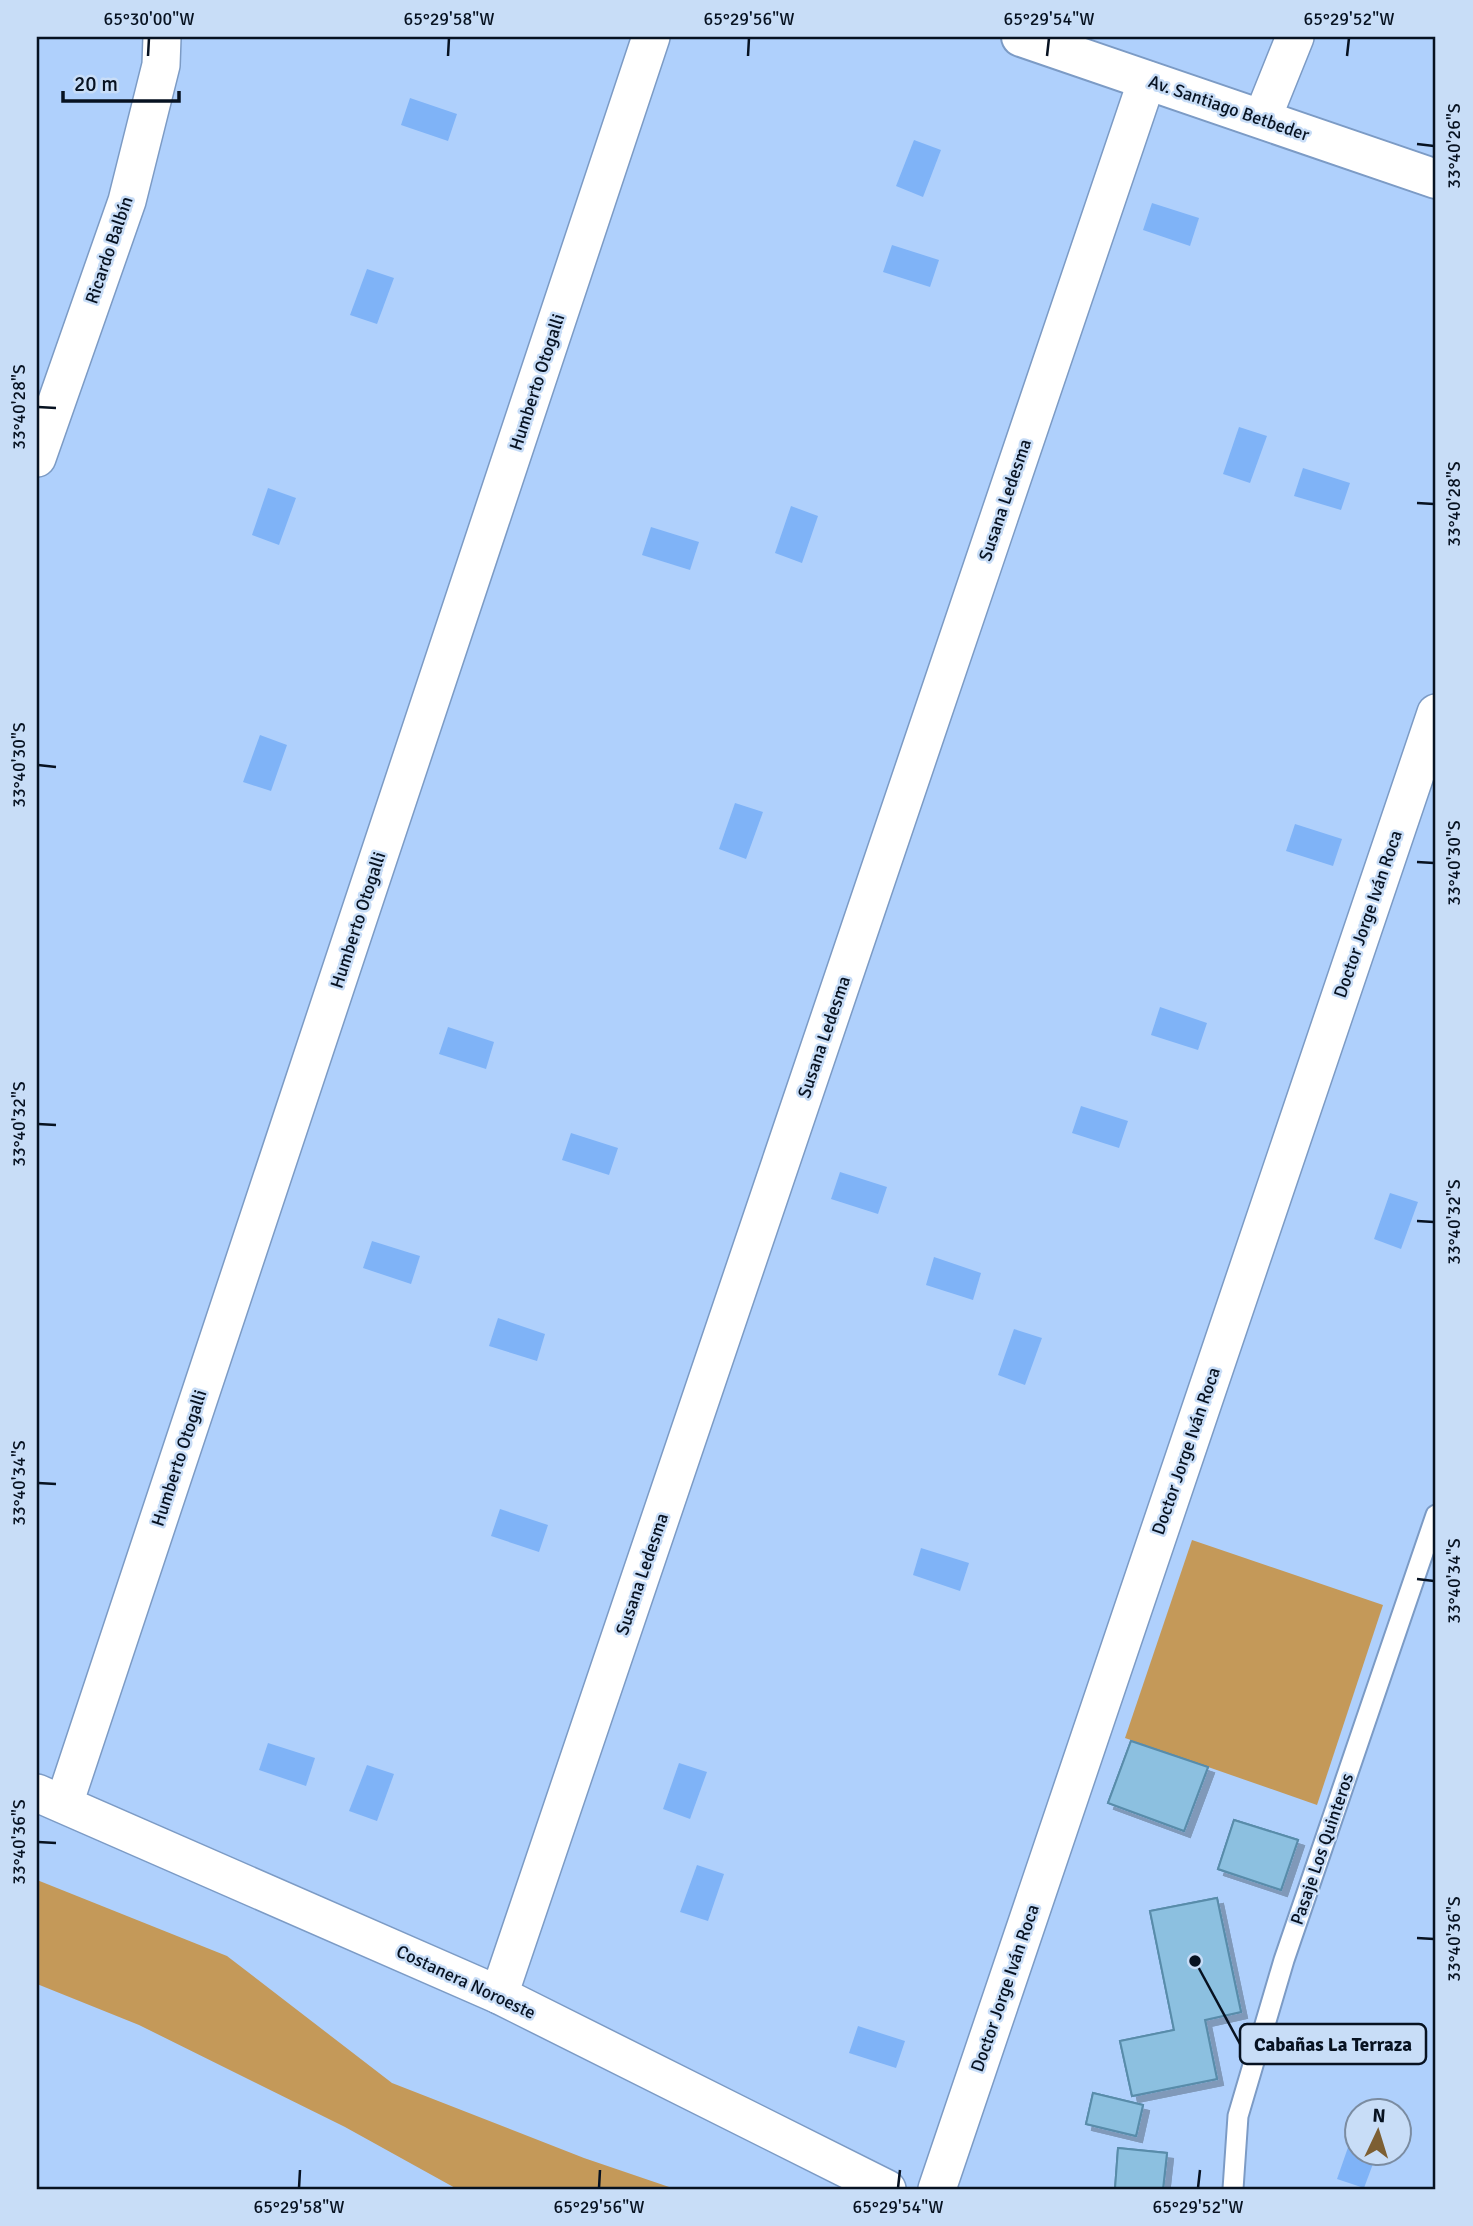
<svg xmlns="http://www.w3.org/2000/svg" width="1473" height="2226" font-family="Signika,sans-serif">
<style>
.green{fill:#c49959}
.water{fill:#7fb3f7}
.building{fill:#8cc0e0;stroke:#598caa;stroke-width:2;filter:url(#shadow)}
.lines{fill:none;stroke-linecap:round;stroke-linejoin:round}
.service-casing{stroke:#7c9bc5;stroke-width:23}
.minor-casing{stroke:#7c9bc5;stroke-width:40}
.secondary-casing{stroke:#7c9bc5;stroke-width:42}
.service{stroke:#fff;stroke-width:19}
.minor{stroke:#fff;stroke-width:37}
.secondary{stroke:#fff;stroke-width:38}
.ticks{fill:none;stroke:#071221;stroke-width:2.5}
.labels{text-anchor:middle;stroke-width:5;stroke-linejoin:round;paint-order:stroke}
.street-label{font-size:18px;fill:#071221;stroke:#c8ddf7}
.leader{fill:none;stroke:#071221;stroke-width:2.5}
.callout-dot{fill:#071221;stroke:#c8ddf7;stroke-width:2.5}
.callout{fill:#c8ddf7;stroke:#071221;stroke-width:2.5}
.callout-label{font-size:19px;text-anchor:middle;font-weight:bold;fill:#071221}
.neatline{fill:none;stroke:#071221;stroke-width:2.5}
.ticks-label{font-size:18px;text-anchor:middle;fill:#071221}
</style>
<defs>
<filter id="shadow"><feDropShadow dx="6" dy="6" stdDeviation="0" flood-color="#0004"/></filter>
</defs>
<rect width="100%" height="100%" fill="#afd0fc"/>
<g class="green">
<polygon points="1192,1540 1383,1605 1317,1805 1125,1738"/>
<polygon points="37,1880 227,1956 392,2083 584,2158 675,2189 457,2189 345,2127 139,2025 37,1984"/>
</g>
<g class="water">
<polygon points="410,98 457,114 448,141 401,125"/>
<polygon points="914,140 941,150 923,197 896,186"/>
<polygon points="1152,203 1199,218 1190,246 1143,230"/>
<polygon points="892,245 939,260 930,287 883,272"/>
<polygon points="367,269 394,278 377,324 350,315"/>
<polygon points="1239,427 1267,436 1250,483 1223,474"/>
<polygon points="1303,468 1350,483 1341,510 1294,496"/>
<polygon points="268,488 296,498 279,545 252,535"/>
<polygon points="791,506 818,516 802,563 775,553"/>
<polygon points="651,527 699,542 690,570 642,555"/>
<polygon points="260,735 287,745 271,791 243,782"/>
<polygon points="735,803 763,812 746,859 719,849"/>
<polygon points="1295,824 1342,839 1333,866 1286,851"/>
<polygon points="1160,1007 1207,1023 1198,1050 1151,1035"/>
<polygon points="448,1027 494,1042 486,1069 439,1054"/>
<polygon points="1081,1106 1128,1121 1119,1148 1072,1133"/>
<polygon points="571,1133 618,1148 609,1175 562,1160"/>
<polygon points="840,1172 887,1187 878,1214 831,1199"/>
<polygon points="1390,1193 1418,1202 1401,1249 1374,1239"/>
<polygon points="372,1241 420,1256 411,1284 363,1268"/>
<polygon points="934,1257 981,1273 973,1300 926,1285"/>
<polygon points="498,1318 545,1334 537,1361 489,1346"/>
<polygon points="1014,1329 1042,1338 1025,1385 998,1375"/>
<polygon points="500,1509 548,1525 539,1552 491,1536"/>
<polygon points="921,1548 969,1563 960,1591 913,1575"/>
<polygon points="268,1743 315,1758 306,1786 259,1770"/>
<polygon points="679,1763 707,1772 690,1819 663,1809"/>
<polygon points="367,1765 394,1774 377,1821 349,1811"/>
<polygon points="697,1865 724,1874 708,1921 680,1912"/>
<polygon points="858,2026 905,2041 896,2068 849,2053"/>
<polygon points="1353,2133 1357,2134 1358,2152 1377,2153 1364,2188 1337,2179"/>
</g>
<g class="building">
<polygon points="1131,1741 1208,1767 1184,1831 1108,1803"/>
<polygon points="1131,1741 1208,1767 1184,1831 1108,1803"/>
<polygon points="1234,1820 1298,1840 1281,1890 1218,1869"/>
<polygon points="1234,1820 1298,1840 1281,1890 1218,1869"/>
<polygon points="1217,1898 1241,2012 1205,2020 1217,2079 1132,2096 1120,2041 1174,2030 1150,1911"/>
<polygon points="1217,1898 1241,2012 1205,2020 1217,2079 1132,2096 1120,2041 1174,2030 1150,1911"/>
<polygon points="1093,2093 1143,2105 1136,2136 1086,2124"/>
<polygon points="1093,2093 1143,2105 1136,2136 1086,2124"/>
<polygon points="1118,2148 1167,2153 1163,2189 1115,2189"/>
<polygon points="1118,2148 1167,2153 1163,2189 1115,2189"/>
</g>
<g class="lines">
<defs>
<polyline id="service" points="1233,2189 1238,2116 1284,1960 1436,1515"/>
<g id="minor">
<polyline points="1262,119 1295,37"/>
<polyline points="37,458 127,201 161,65 162,37"/>
<polyline points="37,1793 499,1995 887,2189"/>
<polyline points="64,1804 651,37"/>
<polyline points="499,1995 1147,80"/>
<polyline points="937,2189 1436,713"/>
</g>
<polyline id="secondary" points="1021,37 1436,179"/>
</defs>
<use href="#service" class="service-casing"/>
<use href="#minor" class="minor-casing"/>
<use href="#secondary" class="secondary-casing"/>
<use href="#service" class="service"/>
<use href="#minor" class="minor"/>
<use href="#secondary" class="secondary"/>
</g>
<path class="ticks" d="M 148,56 L 149,38M 448,56 L 449,38M 748,56 L 749,38M 1047,56 L 1049,38M 1347,56 L 1349,38M 1417,144 L 1434,146M 38,407 L 56,408M 1417,503 L 1434,504M 38,765 L 56,767M 1417,862 L 1434,863M 38,1124 L 56,1125M 1417,1221 L 1434,1222M 38,1483 L 56,1484M 1417,1579 L 1434,1581M 38,1842 L 56,1843M 1417,1938 L 1434,1939M 299,2188 L 300,2170M 599,2188 L 600,2170M 898,2188 L 900,2170M 1198,2188 L 1200,2170"/>
<g class="labels">
<g class="street-label">
<text transform="translate(1229 108) rotate(19)" y="6">Av. Santiago Betbeder</text>
<text transform="translate(109 250) rotate(-71)" y="6">Ricardo Balbín</text>
<text transform="translate(537 382) rotate(-72)" y="6">Humberto Otogalli</text>
<text transform="translate(1005 500) rotate(-71)" y="6">Susana Ledesma</text>
<text transform="translate(1368 914) rotate(-71)" y="6">Doctor Jorge Iván Roca</text>
<text transform="translate(358 920) rotate(-72)" y="6">Humberto Otogalli</text>
<text transform="translate(824 1037) rotate(-71)" y="6">Susana Ledesma</text>
<text transform="translate(1186 1451) rotate(-71)" y="6">Doctor Jorge Iván Roca</text>
<text transform="translate(179 1458) rotate(-72)" y="6">Humberto Otogalli</text>
<text transform="translate(642 1574) rotate(-71)" y="6">Susana Ledesma</text>
<text transform="translate(1322 1849) rotate(-71)" y="6">Pasaje Los Quinteros</text>
<text transform="translate(466 1982) rotate(25)" y="6">Costanera Noroeste</text>
<text transform="translate(1005 1988) rotate(-71)" y="6">Doctor Jorge Iván Roca</text>
</g>
</g>
<path class="leader" d="M1195 1961L1240 2044"/>
<circle class="callout-dot" cx="1195" cy="1961" r="7"/>
<rect class="callout" x="1240" y="2024" width="186" height="40" rx="7"/>
<g class="callout-label">
<text x="1333" y="2051">Cabañas La Terraza</text>
</g>
<rect width="1473" height="2226" fill="none" stroke="#c8ddf7" stroke-width="77"/>
<g transform="translate(1378 2132) rotate(4)"><circle r="33" fill="#c8ddf7" stroke="#7b8ca1" stroke-width="2"/>
<path d="M0-5L12 26L0 18L-12 26Z" fill="#7d5f33"/>
<text y="-10" font-size="19" font-weight="bold" text-anchor="middle" fill="#071221">N</text>
</g>
<path d="M63 91v10h116v-10" fill="none" stroke="#071221" stroke-width="3.5"/>
<text x="74" y="91" font-size="21" fill="#071221" stroke="#c8ddf7" stroke-width="5" paint-order="stroke">20 m</text>
<rect x="38" y="38" width="1396" height="2150" class="neatline"/>
<g class="ticks-label">
<text x="149" y="25">65°30'00"W</text>
<text x="449" y="25">65°29'58"W</text>
<text x="749" y="25">65°29'56"W</text>
<text x="1049" y="25">65°29'54"W</text>
<text x="1349" y="25">65°29'52"W</text>
<text transform="translate(1454 146) rotate(-90)" y="6">33°40'26"S</text>
<text transform="translate(19 407) rotate(-90)" y="6">33°40'28"S</text>
<text transform="translate(1454 504) rotate(-90)" y="6">33°40'28"S</text>
<text transform="translate(19 765) rotate(-90)" y="6">33°40'30"S</text>
<text transform="translate(1454 863) rotate(-90)" y="6">33°40'30"S</text>
<text transform="translate(19 1124) rotate(-90)" y="6">33°40'32"S</text>
<text transform="translate(1454 1222) rotate(-90)" y="6">33°40'32"S</text>
<text transform="translate(19 1483) rotate(-90)" y="6">33°40'34"S</text>
<text transform="translate(1454 1581) rotate(-90)" y="6">33°40'34"S</text>
<text transform="translate(19 1842) rotate(-90)" y="6">33°40'36"S</text>
<text transform="translate(1454 1939) rotate(-90)" y="6">33°40'36"S</text>
<text x="299" y="2213">65°29'58"W</text>
<text x="599" y="2213">65°29'56"W</text>
<text x="898" y="2213">65°29'54"W</text>
<text x="1198" y="2213">65°29'52"W</text>
</g>
</svg>
